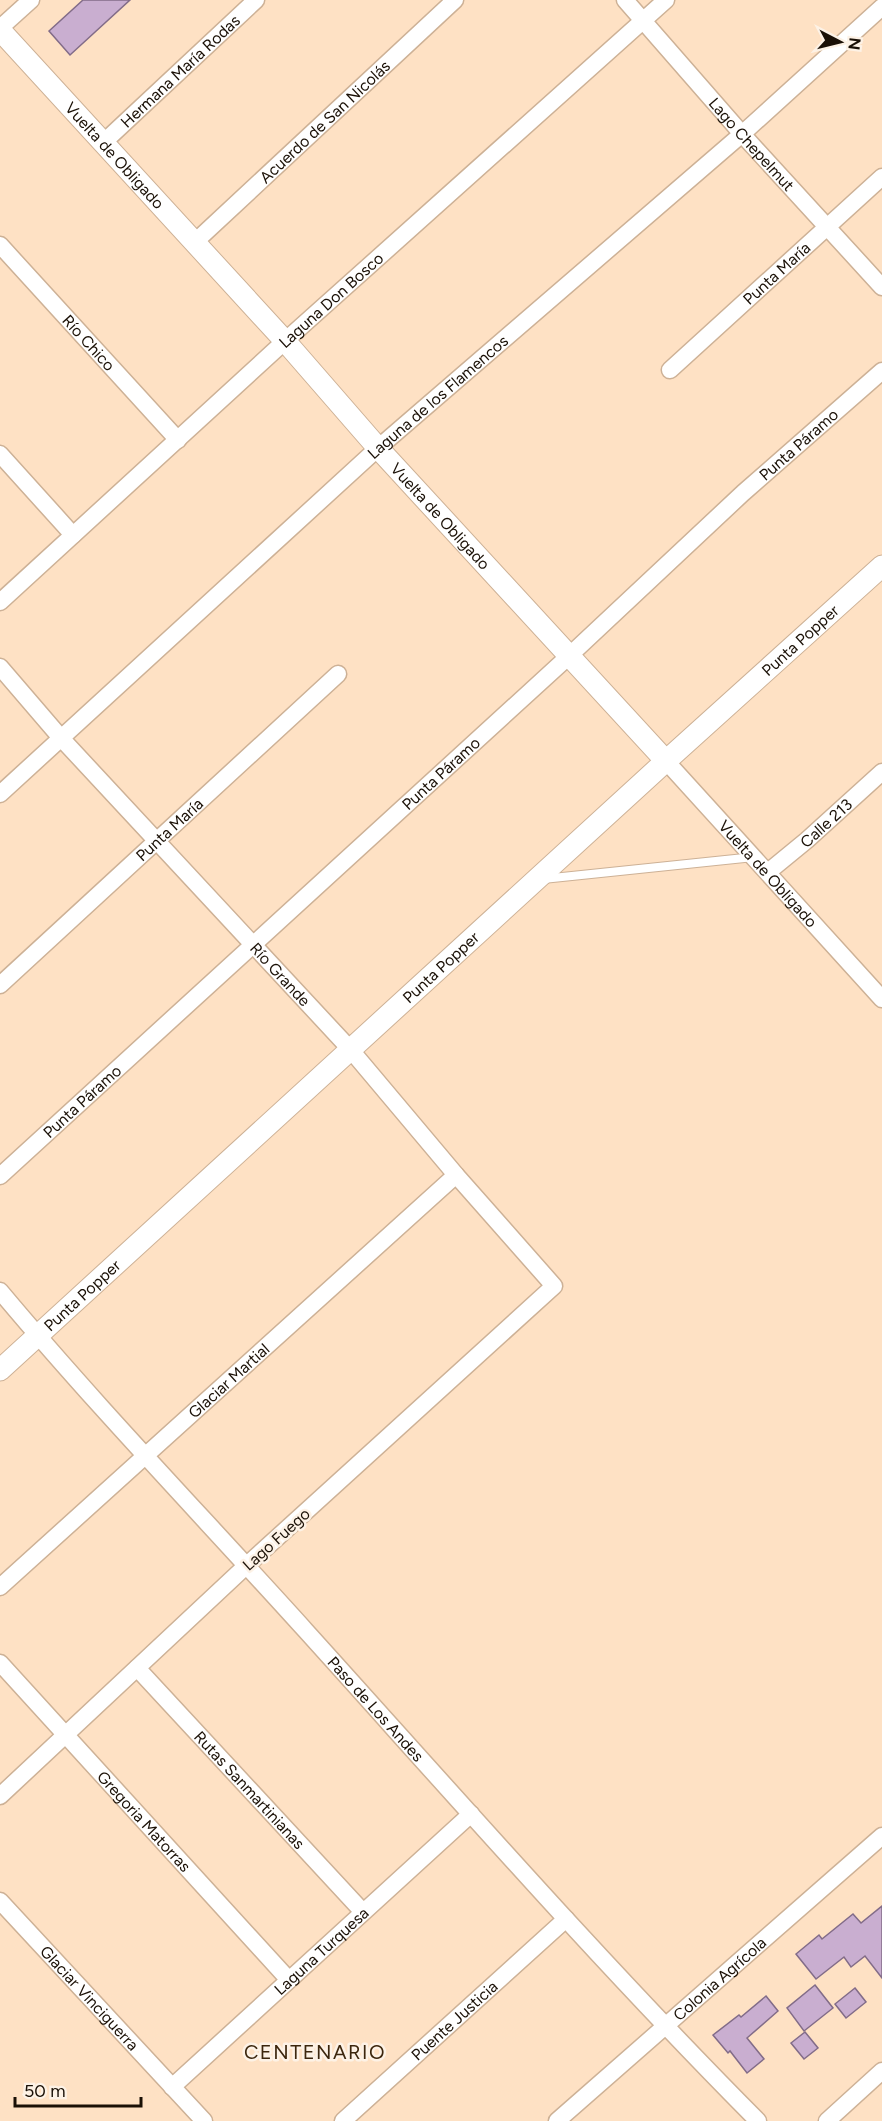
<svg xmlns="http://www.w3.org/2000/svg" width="882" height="2121" font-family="Figtree,sans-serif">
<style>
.building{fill:#c9aed0;stroke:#826c88;stroke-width:1.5}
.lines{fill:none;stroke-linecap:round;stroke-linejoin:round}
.service-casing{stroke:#cdb196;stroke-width:10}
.minor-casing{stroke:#cdb196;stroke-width:19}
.tertiary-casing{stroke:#cdb196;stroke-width:23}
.service{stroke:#fff;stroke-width:8}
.minor{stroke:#fff;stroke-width:16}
.tertiary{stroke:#fff;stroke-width:21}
.labels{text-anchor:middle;stroke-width:5;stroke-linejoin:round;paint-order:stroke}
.street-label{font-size:16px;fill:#1a1006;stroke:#fdf2e6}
.quarter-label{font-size:20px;letter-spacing:1.5px;fill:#3c260d;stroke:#fdf2e6}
</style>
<rect width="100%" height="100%" fill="#fee1c4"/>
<g class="building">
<polygon points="83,0 130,0 70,55 49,31"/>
<polygon points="882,1906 882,1978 865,1956 851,1967 844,1957 816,1979 796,1954 819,1935 822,1939 853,1914 861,1923"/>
<polygon points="815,1985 833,2008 804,2031 787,2008"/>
<polygon points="855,1988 866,2002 846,2018 835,2004"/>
<polygon points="766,1996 778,2011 747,2038 764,2059 747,2073 730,2051 728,2053 713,2035 739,2015 741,2017"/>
<polygon points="805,2032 818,2048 804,2059 791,2043"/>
</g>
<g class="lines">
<defs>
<polyline id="service" points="543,879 754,857"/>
<g id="minor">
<path id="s1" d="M 625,0 L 742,134 L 882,287"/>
<polyline points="0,28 31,0"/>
<path id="s2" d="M 104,142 L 256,0"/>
<path id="s3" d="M 195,242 L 455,0"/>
<path id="s4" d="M 0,245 L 178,440"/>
<path id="s5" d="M 670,370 L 882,177"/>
<polyline points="0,454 73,535"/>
<path id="s6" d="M 0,602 L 285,341 L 666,0"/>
<path id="s7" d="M 0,667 L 61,738 L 350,1049 L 456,1175 L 554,1286 L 247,1565 L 0,1796"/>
<path id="s8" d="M 666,761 L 882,999"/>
<path id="s9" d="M 0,794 L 378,448 L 742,134 L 882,7"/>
<path id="s10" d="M 768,872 L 807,840 L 882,772"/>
<path id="s11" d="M 0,985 L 338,674"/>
<path id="s12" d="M 0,1176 L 569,656 L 743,493 L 882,371"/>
<path id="s13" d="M 0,1291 C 98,1408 204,1518 306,1631 C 455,1796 601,1963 758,2121"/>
<path id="s14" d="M 0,1587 L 456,1175"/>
<path id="s15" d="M 0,1663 L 289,1980"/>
<path id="s16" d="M 137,1668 L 363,1912"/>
<path id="s17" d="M 0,1901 L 204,2121"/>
<path id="s18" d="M 172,2087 L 471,1814"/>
<path id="s19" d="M 343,2121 L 566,1919"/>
<path id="s20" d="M 557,2121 L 882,1836"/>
<polyline points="827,2121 882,2071"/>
</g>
<g id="tertiary">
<path id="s21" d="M 0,30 L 285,341 L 378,448 L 666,761"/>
<path id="s22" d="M 0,1370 L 666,761 L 882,566"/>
</g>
</defs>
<use href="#service" class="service-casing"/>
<use href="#minor" class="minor-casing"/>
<use href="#tertiary" class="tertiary-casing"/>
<use href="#service" class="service"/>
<use href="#minor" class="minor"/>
<use href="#tertiary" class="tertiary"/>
</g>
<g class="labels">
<g class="street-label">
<text dy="6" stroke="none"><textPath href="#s2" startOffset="104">Hermana María Rodas</textPath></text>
<text dy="6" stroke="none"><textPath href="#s3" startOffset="177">Acuerdo de San Nicolás</textPath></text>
<text dy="6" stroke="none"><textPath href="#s1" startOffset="192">Lago Chepelmut</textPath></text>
<text dy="6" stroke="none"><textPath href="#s21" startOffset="170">Vuelta de Obligado</textPath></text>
<text dy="6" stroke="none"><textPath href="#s5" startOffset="144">Punta María</textPath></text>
<text dy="6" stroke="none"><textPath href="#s6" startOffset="448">Laguna Don Bosco</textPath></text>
<text dy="6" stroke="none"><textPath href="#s4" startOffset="132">Río Chico</textPath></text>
<text dy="6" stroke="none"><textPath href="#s9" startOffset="591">Laguna de los Flamencos</textPath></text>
<text dy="6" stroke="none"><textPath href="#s12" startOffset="1083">Punta Páramo</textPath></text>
<text dy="6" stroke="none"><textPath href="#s21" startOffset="656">Vuelta de Obligado</textPath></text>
<text dy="6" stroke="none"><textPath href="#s22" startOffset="1083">Punta Popper</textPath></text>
<text dy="6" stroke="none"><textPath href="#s12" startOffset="597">Punta Páramo</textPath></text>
<text dy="6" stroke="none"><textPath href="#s10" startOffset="76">Calle 213</textPath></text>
<text dy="6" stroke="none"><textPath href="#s11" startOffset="230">Punta María</textPath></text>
<text dy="6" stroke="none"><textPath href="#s8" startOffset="152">Vuelta de Obligado</textPath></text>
<text dy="6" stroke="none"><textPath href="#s22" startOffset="597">Punta Popper</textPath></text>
<text dy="6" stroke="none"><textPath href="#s7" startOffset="416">Río Grande</textPath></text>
<text dy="6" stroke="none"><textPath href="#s12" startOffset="111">Punta Páramo</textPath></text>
<text dy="6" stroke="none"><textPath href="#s22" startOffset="111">Punta Popper</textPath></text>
<text dy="6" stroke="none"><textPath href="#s14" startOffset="308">Glaciar Martial</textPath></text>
<text transform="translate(276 1539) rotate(-42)" y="6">Lago Fuego</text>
<text dy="6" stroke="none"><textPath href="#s13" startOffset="562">Paso de Los Andes</textPath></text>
<text dy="6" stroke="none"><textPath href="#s16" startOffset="166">Rutas Sanmartinianas</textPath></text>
<text dy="6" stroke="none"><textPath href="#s15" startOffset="214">Gregoria Matorras</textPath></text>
<text dy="6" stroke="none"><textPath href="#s18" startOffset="202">Laguna Turquesa</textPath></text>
<text dy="6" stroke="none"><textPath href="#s20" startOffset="216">Colonia Agrícola</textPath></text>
<text dy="6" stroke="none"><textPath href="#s17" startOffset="132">Glaciar Vinciguerra</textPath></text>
<text dy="6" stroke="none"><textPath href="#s19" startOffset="150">Puente Justicia</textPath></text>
</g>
<g class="quarter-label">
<text x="315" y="2059">CENTENARIO</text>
</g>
</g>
<g transform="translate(840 42) rotate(97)" stroke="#fdf2e6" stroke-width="4.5" paint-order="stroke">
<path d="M0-4.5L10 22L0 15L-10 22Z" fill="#1a1006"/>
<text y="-9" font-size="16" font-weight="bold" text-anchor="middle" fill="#1a1006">N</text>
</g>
<path d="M15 2097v9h126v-9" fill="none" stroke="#1a1006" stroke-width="3"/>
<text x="24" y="2097" font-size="18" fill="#1a1006" stroke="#fdf2e6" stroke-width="4.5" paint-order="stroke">50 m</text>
</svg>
